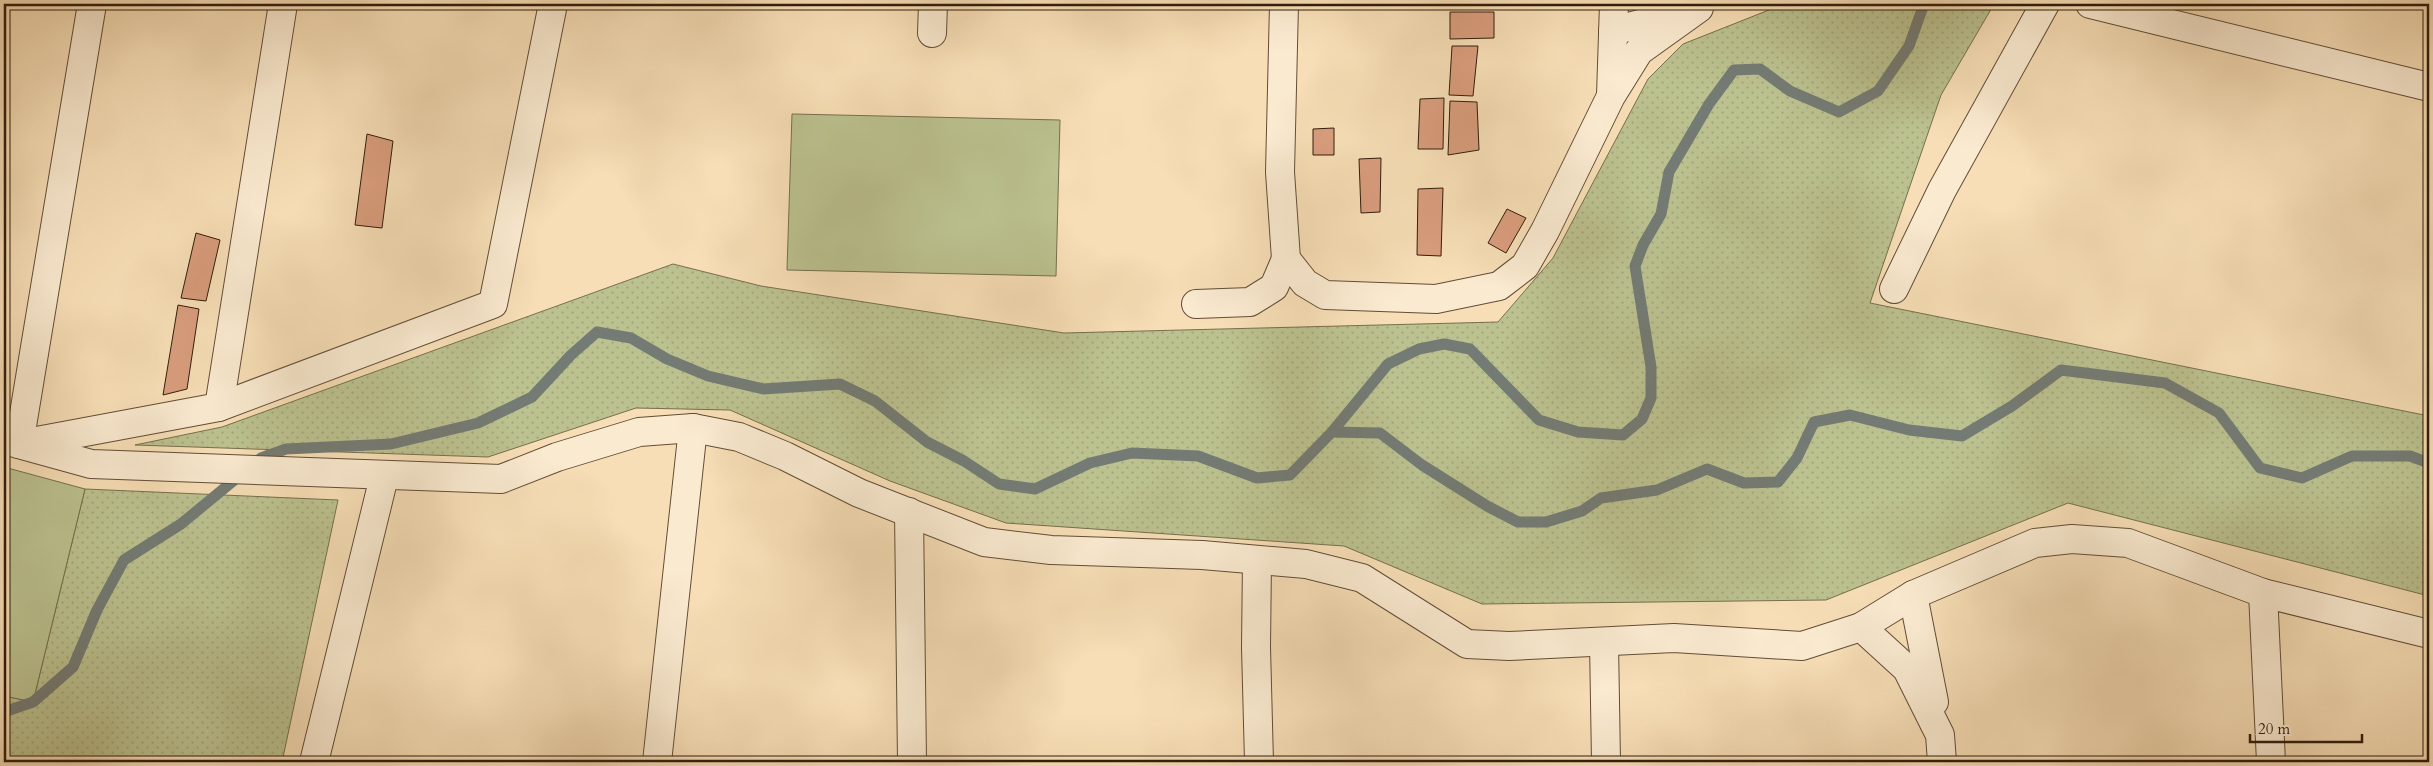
<svg xmlns="http://www.w3.org/2000/svg" width="2433" height="766" font-family="Cardo,serif">
<style>
.grass{fill:url(#grass-dots);stroke:#766f4e}
.pitch{fill:#bbc18f;stroke:#766f4e}
.lines{fill:none;stroke-linecap:round;stroke-linejoin:round}
.stream{stroke:#747b74;stroke-width:11}
.building{fill:#d99d7d;stroke:#311d0d}
.minor-casing{stroke:#624d37;stroke-width:30}
.minor{stroke:#faead0;stroke-width:28}
</style>
<defs>
<pattern id="grass-dots" width="8" height="8" patternUnits="userSpaceOnUse" patternTransform="scale(1.25)"><rect width="8" height="8" fill="#bbc18f"/><path d="M2 2h.1M6 6h.1" fill="none" stroke="#a1a57a" stroke-width="1.8" stroke-linecap="round"/></pattern>
</defs>
<rect width="100%" height="100%" fill="#f7deb6"/>
<filter id="stains"><feTurbulence type="fractalNoise" baseFrequency=".004" numOctaves="4"/><feColorMatrix values="0 0 0 0 .2 0 0 0 0 .09 0 0 0 0 .02 0 0 0 .5 -.17"/></filter>
<radialGradient id="worn" r=".72"><stop offset=".6" stop-color="#630" stop-opacity="0"/><stop offset="1" stop-color="#630" stop-opacity=".3"/></radialGradient>
<g class="grass">
<polygon points="1778,4 1994,4 1941,95 1870,303 2429,416 2429,596 2068,503 1826,600 1482,604 1344,546 1006,523 890,481 730,410 636,408 488,457 135,445 222,427 673,264 761,286 1064,333 1498,322 1553,258 1648,79 1683,44 1774,8"/>
<polygon points="85,489 338,500 282,762 4,762 4,696 33,702"/>
</g>
<g class="pitch">
<polygon points="792,114 1060,120 1056,276 787,270"/>
<polygon points="4,467 85,489 33,702 4,696"/>
</g>
<g class="lines">
<g class="stream">
<polyline points="1332,432 1380,433 1422,465 1487,506 1518,522 1546,522 1582,511 1601,498 1657,490 1707,469 1744,483 1778,482 1797,458 1814,422 1850,415 1909,430 1962,436 2012,406 2061,370 2165,383 2219,413 2260,468 2302,478 2352,456 2410,456 2429,463"/>
<polyline points="4,712 33,702 73,667 97,610 124,560 181,524 261,458 286,449 391,444 478,423 532,397 571,355 597,332 631,338 667,359 708,376 763,389 840,384 875,401 927,442 964,461 999,484 1035,489 1090,463 1132,453 1198,456 1257,478 1290,475 1332,432 1388,364 1419,349 1444,344 1470,349 1539,420 1578,432 1623,435 1642,419 1651,398 1651,367 1635,266 1643,245 1661,214 1669,172 1709,104 1734,70 1760,69 1790,91 1839,112 1878,91 1909,46 1924,4"/>
</g>
</g>
<g class="building">
<polygon points="1450,12 1494,12 1494,38 1450,39"/>
<polygon points="1452,46 1478,46 1473,96 1449,95"/>
<polygon points="1444,98 1443,149 1418,149 1420,99"/>
<polygon points="1450,101 1477,102 1479,150 1448,155"/>
<polygon points="1334,128 1334,155 1313,155 1313,129"/>
<polygon points="367,134 393,141 382,228 355,225"/>
<polygon points="1381,158 1380,212 1361,213 1359,159"/>
<polygon points="1443,188 1441,256 1417,255 1418,189"/>
<polygon points="1507,209 1526,218 1506,253 1488,243"/>
<polygon points="196,233 220,240 206,301 181,298"/>
<polygon points="178,305 199,309 187,389 163,395"/>
</g>
<g class="lines">
<defs>
<g id="minor">
<polyline points="1284,4 1280,172 1286,259 1305,283 1325,295 1436,299 1499,286 1525,266 1545,231 1611,96 1639,51 1699,8"/>
<polyline points="2090,4 2429,87"/>
<polyline points="1613,31 1682,13"/>
<polyline points="932,33 933,4"/>
<polyline points="1611,95 1614,4"/>
<polyline points="1894,289 1942,190 2045,4"/>
<polyline points="1196,304 1250,302 1274,287 1286,259"/>
<polyline points="219,407 283,4"/>
<polyline points="4,440 91,464 501,479 557,457 639,432 693,428 739,437 785,456 859,493 984,542 1051,550 1202,555 1306,564 1362,578 1467,644 1509,646 1674,638 1802,646 1861,627 1913,595 2035,543 2072,539 2128,543 2263,593 2429,634"/>
<polyline points="26,443 219,407 493,304 553,4"/>
<polyline points="19,444 92,4"/>
<polyline points="909,512 912,762"/>
<polyline points="1257,560 1256,647 1259,762"/>
<polyline points="2263,593 2271,762"/>
<polyline points="1913,595 1934,702"/>
<polyline points="1861,627 1907,669 1940,735 1942,762"/>
<polyline points="1604,642 1606,762"/>
<polyline points="314,762 384,477"/>
<polyline points="657,762 693,428"/>
</g>
</defs>
<use href="#minor" class="minor-casing"/>
<use href="#minor" class="minor"/>
</g>
<rect width="2433" height="766" fill="none" stroke="#f7deb6" stroke-width="20"/>
<rect x="5" y="5" width="2423" height="756" fill="none" stroke="#311d0d" stroke-width="2.5"/>
<rect x="10" y="10" width="2413" height="746" fill="none" stroke="#311d0d"/>
<path d="M2250 734v8h112v-8" fill="none" stroke="#311d0d" stroke-width="2.5"/>
<text x="2258" y="734" font-size="15" fill="#311d0d" stroke="#faead0" stroke-width="4" paint-order="stroke">20 m</text>
<rect width="100%" height="100%" filter="url(#stains)"/>
<rect width="100%" height="100%" fill="url(#worn)"/>
</svg>
